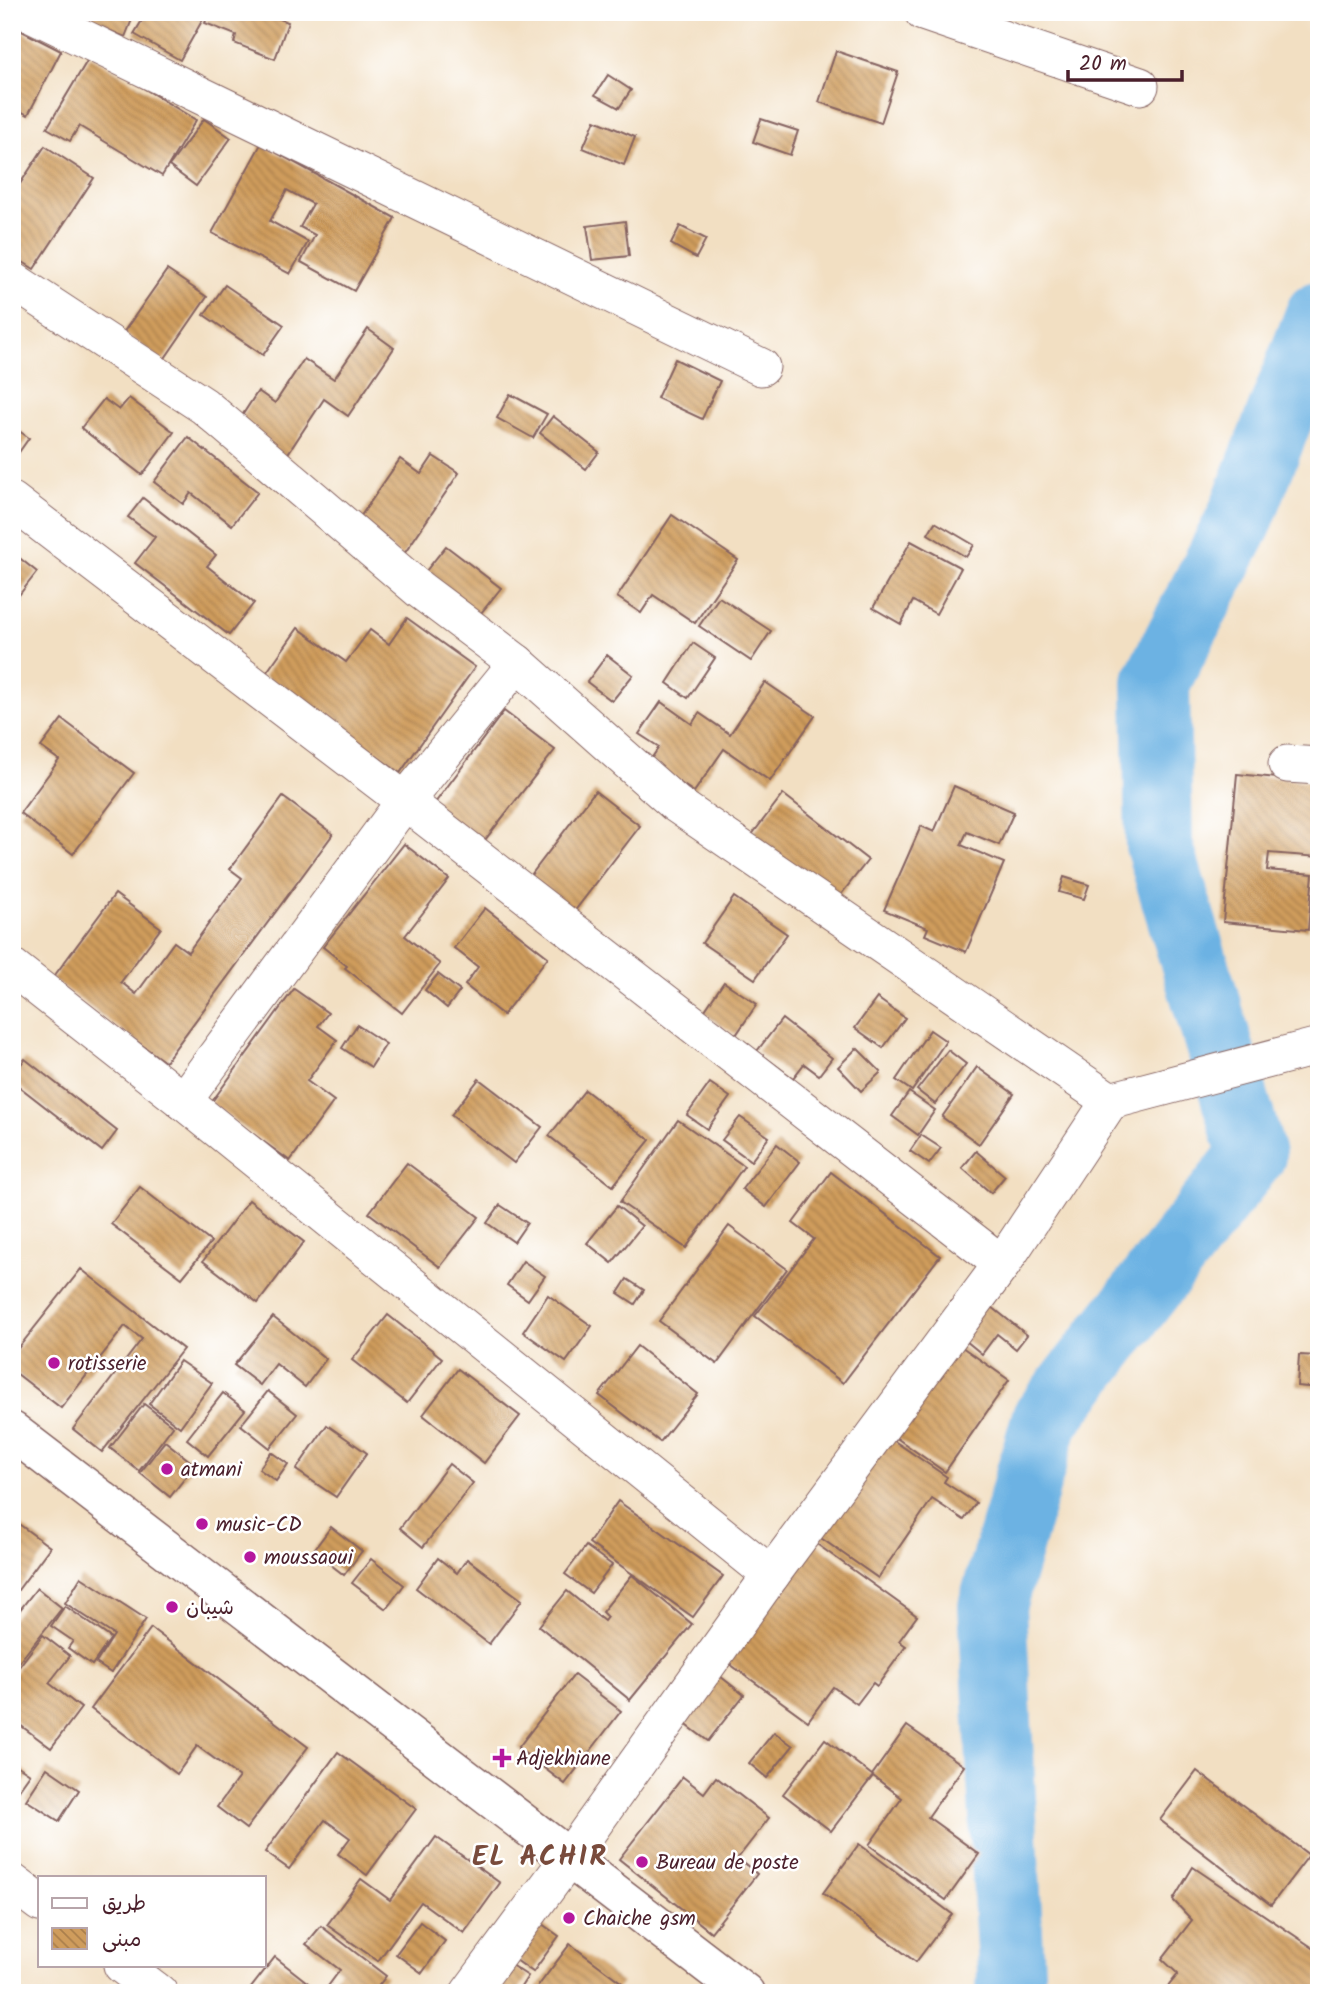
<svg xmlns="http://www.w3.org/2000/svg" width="1331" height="2005" font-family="Kalam,'Playpen Sans Arabic',sans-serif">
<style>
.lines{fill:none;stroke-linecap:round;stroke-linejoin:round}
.river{stroke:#6cb2e3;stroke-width:68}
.building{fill:url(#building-back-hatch)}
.minor-casing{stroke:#856260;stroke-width:39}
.major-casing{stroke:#856260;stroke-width:41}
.minor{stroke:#fff;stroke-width:37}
.major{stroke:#fff;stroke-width:38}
.poi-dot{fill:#b5179e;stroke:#fff;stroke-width:2.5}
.labels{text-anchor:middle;stroke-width:5;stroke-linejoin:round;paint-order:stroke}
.poi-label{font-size:21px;fill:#4a1f2b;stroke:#fff;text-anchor:start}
.district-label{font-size:28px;font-weight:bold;letter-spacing:2px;fill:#794b3c;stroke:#fff}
</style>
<defs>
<pattern id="building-back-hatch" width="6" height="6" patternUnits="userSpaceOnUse" patternTransform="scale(1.75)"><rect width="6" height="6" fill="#cf9c5c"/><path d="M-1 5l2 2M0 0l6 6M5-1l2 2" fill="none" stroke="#aa7f4c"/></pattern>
</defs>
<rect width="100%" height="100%" fill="#fff"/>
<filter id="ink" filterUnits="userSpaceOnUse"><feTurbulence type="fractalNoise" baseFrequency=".0143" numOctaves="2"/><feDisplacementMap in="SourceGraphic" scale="14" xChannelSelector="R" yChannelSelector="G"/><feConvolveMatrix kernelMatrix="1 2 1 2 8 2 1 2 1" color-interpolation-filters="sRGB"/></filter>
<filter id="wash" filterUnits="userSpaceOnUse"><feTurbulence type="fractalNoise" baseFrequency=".00686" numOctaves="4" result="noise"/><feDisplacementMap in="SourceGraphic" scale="28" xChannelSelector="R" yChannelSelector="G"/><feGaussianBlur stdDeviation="1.57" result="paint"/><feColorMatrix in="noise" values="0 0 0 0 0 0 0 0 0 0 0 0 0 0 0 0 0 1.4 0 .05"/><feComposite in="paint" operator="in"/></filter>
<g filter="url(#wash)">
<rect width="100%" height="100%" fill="#f2dfc2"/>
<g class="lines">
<polyline class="river" points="1010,1993 1011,1971 992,1606 1045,1420 1252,1155 1159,845 1156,683 1239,521 1319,315"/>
</g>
<g id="blocks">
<g class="building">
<polygon points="89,12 135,12 125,37 85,20"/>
<polygon points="147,12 207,12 180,60 134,34"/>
<polygon points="209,12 261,12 288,22 275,59 234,43 236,35 205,23"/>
<polygon points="12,26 61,51 28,115 12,107"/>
<polygon points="836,51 898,72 881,123 819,102"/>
<polygon points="90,56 196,120 162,176 79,126 70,141 47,128"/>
<polygon points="608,75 631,90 619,108 595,95"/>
<polygon points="204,119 231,138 196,186 169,166"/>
<polygon points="761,119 798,131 790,155 753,142"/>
<polygon points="595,120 635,137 624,165 583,148"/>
<polygon points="261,144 395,218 354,291 301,262 315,235 300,227 313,204 287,190 270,221 308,242 290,274 212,233"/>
<polygon points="45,146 94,178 34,269 12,255 12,196"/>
<polygon points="625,221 629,256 592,260 587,226"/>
<polygon points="680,226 706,239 696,258 671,244"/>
<polygon points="167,270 207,297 163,361 123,333"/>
<polygon points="225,285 284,325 263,355 204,315"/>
<polygon points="368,329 394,348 348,416 324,399 283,461 234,428 258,391 275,403 304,359 334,379"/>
<polygon points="675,359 720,381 702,419 657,398"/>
<polygon points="510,394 547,414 533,438 497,418"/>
<polygon points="129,398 174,432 142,475 81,428 104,399 119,410"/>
<polygon points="553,416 599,452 586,469 540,433"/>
<polygon points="12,426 29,438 12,462"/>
<polygon points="188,437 258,492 232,525 191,493 183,504 154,482"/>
<polygon points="433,456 459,473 402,557 356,523 400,459 421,474"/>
<polygon points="143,498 216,555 207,566 254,603 229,635 135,563 155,537 128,517"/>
<polygon points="672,515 738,560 695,623 653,595 641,613 617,597"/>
<polygon points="935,522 974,545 966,557 928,534"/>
<polygon points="911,541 961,568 936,614 913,601 901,624 873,608"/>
<polygon points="446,546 501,588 477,618 422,576"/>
<polygon points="12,552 37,572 12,604"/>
<polygon points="719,597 771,631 751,661 699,626"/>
<polygon points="407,618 475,667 400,773 264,676 298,628 346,662 370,630 389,644"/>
<polygon points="693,643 715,658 688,698 667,683"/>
<polygon points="607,655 633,675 612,701 587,682"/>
<polygon points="765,682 815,716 770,781 724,749 694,792 649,762 659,747 639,734 661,702 692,724 699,713 730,734"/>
<polygon points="504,711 555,750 481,845 432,807"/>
<polygon points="62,719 134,773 73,854 20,813 59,760 41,747"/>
<polygon points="1237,774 1319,782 1319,857 1269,853 1267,870 1313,874 1308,930 1223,922"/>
<polygon points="954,786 1014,812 999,845 967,832 961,845 1004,863 966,952 925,935 928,928 884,910 921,826 934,832"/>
<polygon points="595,791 640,826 573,913 528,879"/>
<polygon points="783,794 868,860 835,902 751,836"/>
<polygon points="283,797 333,834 165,1062 52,979 115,894 161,928 121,982 136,994 174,942 188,952 242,878 230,869"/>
<polygon points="404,844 449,879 405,936 440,964 402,1013 345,968 347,966 323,947"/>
<polygon points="1064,877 1089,885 1084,899 1059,892"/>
<polygon points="734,897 787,934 755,979 702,943"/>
<polygon points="485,908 548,957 503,1015 465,985 478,967 454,948"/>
<polygon points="438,974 460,991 447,1008 425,990"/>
<polygon points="724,982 757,1004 736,1035 703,1013"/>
<polygon points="294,989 328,1013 318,1026 337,1040 307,1081 334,1101 290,1161 211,1103"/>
<polygon points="877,998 905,1018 883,1048 855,1028"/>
<polygon points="782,1019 832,1058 819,1075 804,1064 793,1078 757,1051"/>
<polygon points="357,1025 386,1044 371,1067 342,1048"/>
<polygon points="930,1030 946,1041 912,1091 896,1080"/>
<polygon points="857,1048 881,1072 861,1091 838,1067"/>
<polygon points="948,1050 966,1064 935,1104 917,1090"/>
<polygon points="25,1059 117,1131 102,1151 12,1081 12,1075"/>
<polygon points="977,1067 1014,1094 979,1144 942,1117"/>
<polygon points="479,1079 542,1127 514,1163 451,1115"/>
<polygon points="710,1083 730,1097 707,1129 687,1115"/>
<polygon points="585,1090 650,1140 613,1186 549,1136"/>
<polygon points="909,1092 935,1110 918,1135 892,1116"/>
<polygon points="740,1117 769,1137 751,1161 722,1140"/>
<polygon points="678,1120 744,1166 686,1248 620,1202"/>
<polygon points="921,1135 941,1148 929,1164 910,1151"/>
<polygon points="777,1144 800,1162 766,1207 742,1189"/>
<polygon points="976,1151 1005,1176 991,1193 962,1168"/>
<polygon points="407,1163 479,1217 440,1267 369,1213"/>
<polygon points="831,1172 940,1256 843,1383 755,1316 814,1239 793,1223"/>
<polygon points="140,1187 211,1242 182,1278 111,1224"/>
<polygon points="249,1200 304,1242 258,1303 203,1261"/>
<polygon points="500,1205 527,1223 514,1242 487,1223"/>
<polygon points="617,1206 642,1226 612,1263 587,1243"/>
<polygon points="729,1226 787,1269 717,1364 659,1321"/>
<polygon points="523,1261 545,1276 528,1300 507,1285"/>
<polygon points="81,1269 183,1349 102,1452 73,1429 142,1339 125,1326 61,1408 12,1370 12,1356"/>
<polygon points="627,1279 644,1290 635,1304 618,1293"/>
<polygon points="548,1295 592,1326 566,1362 523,1332"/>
<polygon points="987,1303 1027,1335 1016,1349 997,1334 982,1354 960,1336"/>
<polygon points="388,1315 442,1358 407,1403 352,1360"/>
<polygon points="273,1317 326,1359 305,1387 276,1364 260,1385 234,1365"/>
<polygon points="952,1340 1009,1380 945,1472 888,1432"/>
<polygon points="637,1346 698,1394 660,1442 599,1395"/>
<polygon points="1299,1355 1319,1356 1319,1388 1297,1386"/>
<polygon points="180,1361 212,1383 180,1427 149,1404"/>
<polygon points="458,1369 520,1416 484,1463 423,1415"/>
<polygon points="268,1391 297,1414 270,1448 241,1425"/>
<polygon points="223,1393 245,1410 208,1456 187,1439"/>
<polygon points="144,1404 173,1426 139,1471 110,1448"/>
<polygon points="327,1425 367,1453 336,1497 296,1470"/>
<polygon points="887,1436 947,1477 944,1482 976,1503 964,1520 932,1499 878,1578 818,1536"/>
<polygon points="165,1441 195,1465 170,1497 140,1473"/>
<polygon points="271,1452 288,1464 276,1481 259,1469"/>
<polygon points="449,1464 473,1483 423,1547 400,1528"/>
<polygon points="618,1501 723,1576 693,1617 589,1543"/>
<polygon points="12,1519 50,1547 12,1598"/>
<polygon points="331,1527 362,1551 344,1575 313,1551"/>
<polygon points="814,1542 917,1616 899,1641 906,1646 877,1686 873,1683 857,1704 833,1687 808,1721 727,1662"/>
<polygon points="586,1546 612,1565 591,1593 565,1574"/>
<polygon points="438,1558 457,1573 467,1559 522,1600 489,1644 416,1588"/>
<polygon points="371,1559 404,1585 386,1609 352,1583"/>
<polygon points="632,1575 692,1624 630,1700 539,1626 567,1591 604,1621 607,1617 602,1612"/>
<polygon points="81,1577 146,1619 111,1673 96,1663 114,1635 65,1603"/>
<polygon points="37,1588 62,1608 12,1671 12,1620"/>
<polygon points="65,1606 111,1638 92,1665 68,1648 73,1641 51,1626"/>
<polygon points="151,1628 308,1747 246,1829 217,1807 239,1777 197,1746 177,1774 91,1709"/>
<polygon points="43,1635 70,1656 49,1683 81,1708 51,1748 12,1719 12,1676"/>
<polygon points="716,1673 744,1695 708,1741 680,1720"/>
<polygon points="574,1675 621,1711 565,1784 518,1748"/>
<polygon points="907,1726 964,1766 928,1817 979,1854 946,1900 869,1845 902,1798 873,1776 831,1831 783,1794 825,1739 872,1775"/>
<polygon points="774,1732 793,1746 767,1778 749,1763"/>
<polygon points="338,1752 416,1809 367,1875 338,1854 350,1838 325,1820 289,1869 265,1852"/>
<polygon points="12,1762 30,1774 18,1791 12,1787"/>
<polygon points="47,1768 79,1790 59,1821 26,1800"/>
<polygon points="1197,1771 1309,1855 1271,1905 1160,1820"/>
<polygon points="683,1777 704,1793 716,1777 769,1818 738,1858 757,1874 711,1932 619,1859"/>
<polygon points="436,1837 500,1883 464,1933 421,1902 378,1961 327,1925 361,1879 390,1900"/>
<polygon points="859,1844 952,1914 916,1962 823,1893"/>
<polygon points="1193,1867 1319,1952 1319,1993 1163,1993 1178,1974 1162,1959 1192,1920 1173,1900"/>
<polygon points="420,1922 445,1941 422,1973 396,1954"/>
<polygon points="542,1924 559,1936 533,1972 516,1960"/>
<polygon points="321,1926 386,1976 373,1993 323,1993 340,1970 306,1944"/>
<polygon points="570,1944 622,1983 614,1993 533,1993"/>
<polygon points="275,1957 321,1993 247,1993"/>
<polygon points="508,1963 528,1976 517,1993 488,1993"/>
</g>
</g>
</g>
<g filter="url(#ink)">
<use href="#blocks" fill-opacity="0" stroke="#856260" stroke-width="2"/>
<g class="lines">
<defs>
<g id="minor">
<polyline points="29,12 761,367"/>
<polyline points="923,12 1140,86"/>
<polyline points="12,280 204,406 420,590 517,663 676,804 1110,1101 1002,1264 771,1575 569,1858 469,1993"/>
<polyline points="12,501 405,801 1002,1264"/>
<polyline points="1287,764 1319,766"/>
<polyline points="12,967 183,1101 771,1575"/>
<polyline points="183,1101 405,801 517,663"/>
<polyline points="1110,1101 1319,1046"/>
<polyline points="12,1882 40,1903"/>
<polyline points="122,1965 159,1993"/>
</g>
<polyline id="major" points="12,1431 745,1993"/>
</defs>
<use href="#minor" class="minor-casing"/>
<use href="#major" class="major-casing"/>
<use href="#minor" class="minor"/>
<use href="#major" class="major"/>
</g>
</g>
<g class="poi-dot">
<circle cx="54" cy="1363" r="7"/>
<circle cx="167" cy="1469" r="7"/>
<circle cx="202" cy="1524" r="7"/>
<circle cx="250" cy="1557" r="7"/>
<circle cx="172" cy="1607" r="7"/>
<path d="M498.5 1747.5h7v7h7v7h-7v7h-7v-7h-7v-7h7z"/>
<circle cx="642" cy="1862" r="7"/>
<circle cx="569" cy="1918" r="7"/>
</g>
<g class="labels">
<g class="poi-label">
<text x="68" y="1370">rotisserie</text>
<text x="181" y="1476">atmani</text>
<text x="216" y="1531">music-CD</text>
<text x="264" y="1564">moussaoui</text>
<text x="186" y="1614">شيبان</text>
<text x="516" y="1765">Adjekhiane</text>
<text x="656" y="1869">Bureau de poste</text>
<text x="583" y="1925">Chaiche gsm</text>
</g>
<g class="district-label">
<text x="540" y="1865">EL ACHIR</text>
</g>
</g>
<rect width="1331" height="2005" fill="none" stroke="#fff" stroke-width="42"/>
<rect x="38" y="1876" width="228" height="91" fill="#ffffff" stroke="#b7a5aa" stroke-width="2"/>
<rect x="52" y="1898" width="35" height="10" fill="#ffffff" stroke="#b7a5aa" stroke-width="2"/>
<text x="102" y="1910" font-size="21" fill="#4a1f2b">طريق</text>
<rect x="52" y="1928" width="35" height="21" fill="url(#building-back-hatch)" stroke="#b7a5aa" stroke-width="2"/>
<text x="102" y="1946" font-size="21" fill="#4a1f2b">مبنى</text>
<path d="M1068 70v10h114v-10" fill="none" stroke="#4a1f2b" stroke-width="3.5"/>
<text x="1079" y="70" font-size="21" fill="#4a1f2b" stroke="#ffffff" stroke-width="5" paint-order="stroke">20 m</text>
</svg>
